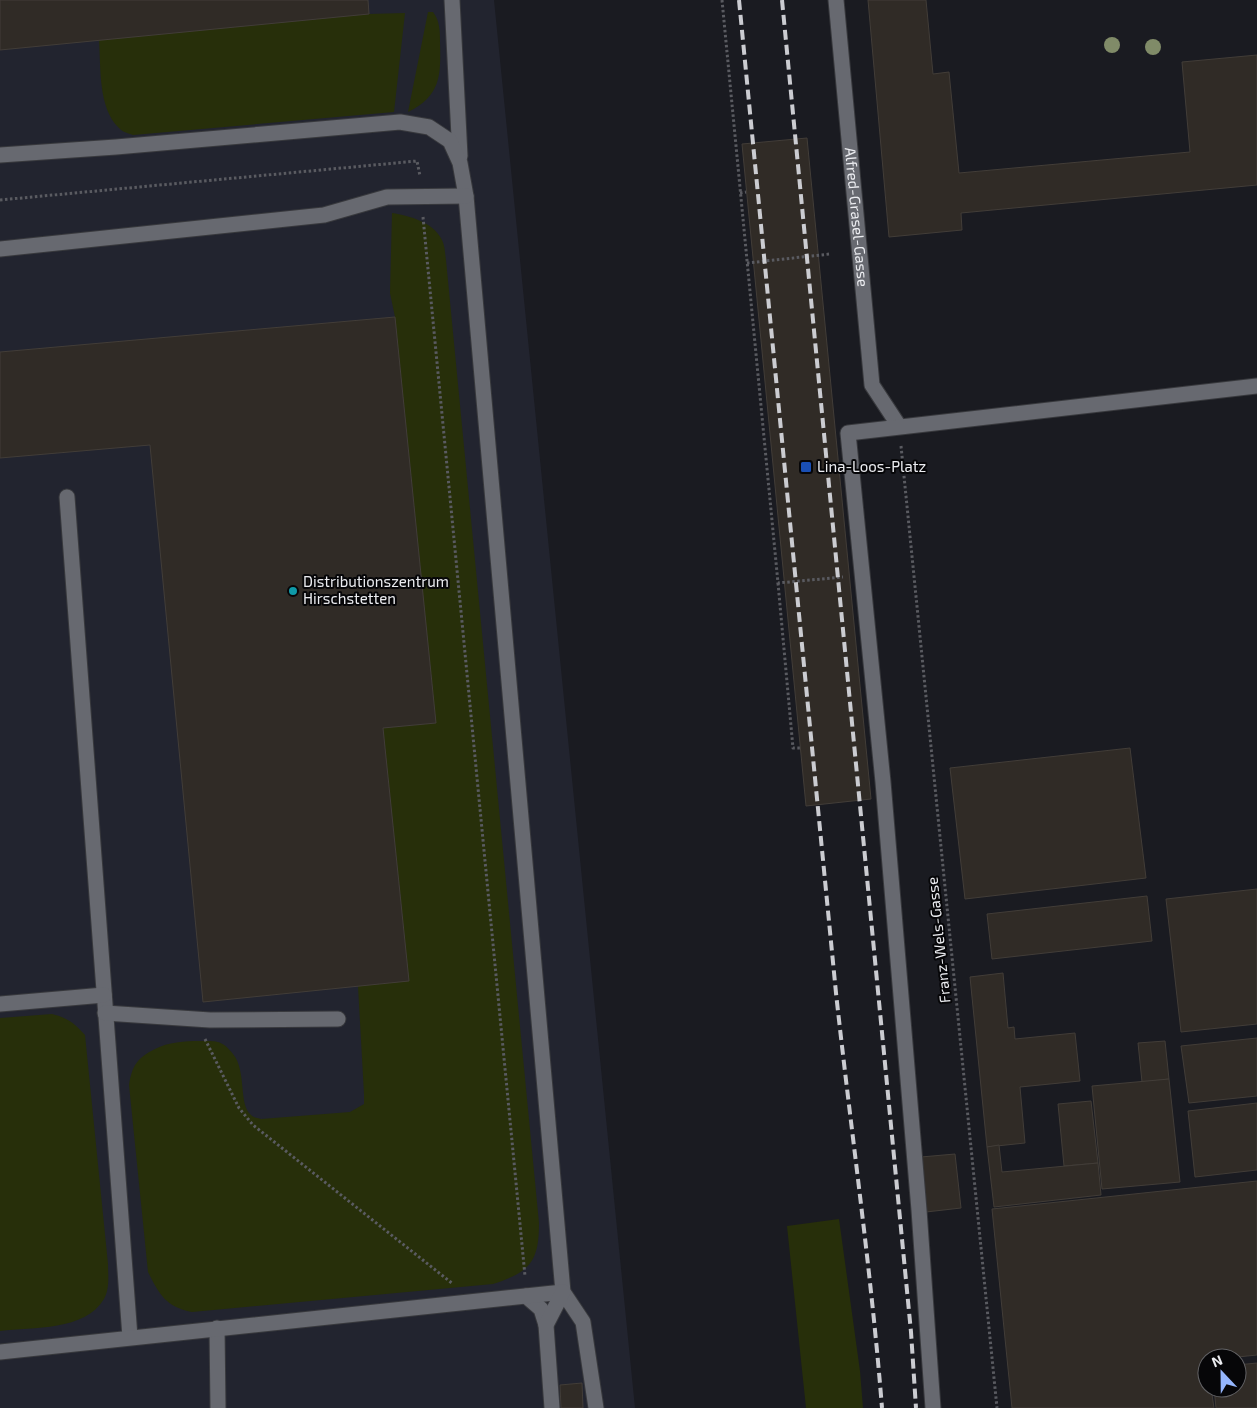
<svg xmlns="http://www.w3.org/2000/svg" width="1257" height="1408" font-family="'Exo 2',sans-serif">
<style>
.built{fill:#22242f}
.green{fill:#272f0a}
.building{fill:#302b26;stroke:#423d38}
.lines{fill:none;stroke-linecap:round;stroke-linejoin:round}
.minor-casing{stroke:#38393d;stroke-width:17}
.path{stroke:#5a5b61;stroke-width:3;stroke-dasharray:2.5 2.5;stroke-linecap:butt}
.minor{stroke:#676970;stroke-width:15}
.rail{stroke:#cbccd1;stroke-width:4;stroke-dasharray:10 5;stroke-linecap:butt}
.tree{fill:#808b68}
.transit-dot{fill:#1a4fb4;stroke:#060608;stroke-width:2}
.culture-dot{fill:#0f9aa8;stroke:#060608;stroke-width:2}
.labels{text-anchor:middle;stroke-width:4;stroke-linejoin:round;paint-order:stroke}
.street-label{font-size:15px;fill:#ecedf1;stroke:#060608}
.poi-label{font-size:15px;fill:#ecedf1;stroke:#060608;text-anchor:start}
</style>
<rect width="100%" height="100%" fill="#1a1b21"/>
<polygon class="built" points="0,0 494,0 635,1408 0,1408"/>
<g class="green">
<path d="M 428,12 L 433,12 C 440,21 440,32 440,42 C 441,75 441,96 408,112 Z"/>
<path d="M 405,13 L 394,112 L 133,135 C 128,133 122,132 119,128 C 98,108 101,68 99,40 L 369,14 Z"/>
<path d="M 392,213 C 410,216 433,222 442,240 C 445,246 445,254 446,260 L 539,1223 C 539,1262 530,1272 493,1284 L 192,1312 C 166,1307 159,1294 148,1272 L 129,1085 C 132,1066 137,1058 155,1049 C 168,1042 185,1041 200,1041 C 217,1041 222,1040 233,1054 C 247,1071 238,1104 251,1115 C 254,1118 258,1118 261,1119 L 350,1112 L 364,1104 L 364,1094 L 358,986 L 409,980 L 383,728 L 436,723 L 395,317 L 390,293 Z"/>
<path d="M 52,1014 C 68,1018 74,1023 85,1035 L 108,1264 C 108,1275 110,1288 104,1299 C 85,1331 33,1327 0,1331 L 0,1018 Z"/>
<polygon points="839,1219 860,1371 863,1408 806,1408 787,1226"/>
</g>
<g class="building">
<polygon points="0,0 368,0 369,14 0,50"/>
<polygon points="868,0 926,0 933,74 949,72 959,173 1190,152 1182,62 1257,55 1257,185 961,213 962,230 889,237"/>
<polygon points="807,138 871,799 806,806 742,144"/>
<polygon points="395,317 436,723 383,728 409,981 203,1002 150,445 0,458 0,352"/>
<polygon points="1130,748 1146,878 965,899 950,768"/>
<polygon points="1257,889 1257,1024 1181,1032 1166,899"/>
<polygon points="1147,896 1152,941 992,959 987,914"/>
<polygon points="1003,973 1008,1028 1014,1027 1015,1039 1075,1033 1080,1081 1020,1087 1025,1143 987,1147 970,977"/>
<polygon points="1257,1038 1257,1096 1189,1103 1181,1046"/>
<polygon points="1165,1041 1169,1079 1142,1082 1138,1043"/>
<polygon points="1169,1079 1180,1182 1102,1189 1092,1086"/>
<polygon points="1091,1101 1098,1163 1064,1166 1058,1104"/>
<polygon points="1257,1103 1257,1170 1195,1177 1188,1111"/>
<polygon points="999,1145 1002,1172 1098,1163 1101,1195 994,1207 987,1147"/>
<polygon points="955,1154 961,1208 926,1212 921,1157"/>
<polygon points="1257,1181 1257,1355 1228,1358 1207,1358 1207,1388 1211,1388 1214,1408 1012,1408 992,1209"/>
<polygon points="1257,1363 1257,1408 1216,1408 1214,1388 1237,1388 1237,1365"/>
<polygon points="582,1383 583,1408 561,1408 560,1385"/>
</g>
<g class="lines">
<defs>
<g id="minor">
<polyline points="452,0 460,156"/>
<path id="s1" d="M 836,0 L 872,385 L 899,426"/>
<polyline points="0,155 116,147 400,122 429,127 450,141 460,163 466,196 563,1292 583,1322 596,1408"/>
<polyline points="0,249 324,215 387,197 466,196"/>
<polyline points="67,497 130,1337"/>
<polyline points="0,1004 104,995"/>
<polyline points="105,1013 210,1020 338,1019"/>
<polyline points="526,1296 541,1309 546,1325"/>
<polyline points="217,1328 218,1408"/>
<polyline points="0,1352 563,1292"/>
<polyline points="552,1408 546,1325 563,1292"/>
<polyline points="933,1408 919,1210 883,782 848,433 1257,386"/>
</g>
</defs>
<use href="#minor" class="minor-casing"/>
<g class="path">
<polyline points="722,0 778,583 843,577"/>
<polyline points="740,193 746,192"/>
<polyline points="0,200 417,161 420,176"/>
<polyline points="423,217 525,1276"/>
<polyline points="747,263 830,254"/>
<polyline points="901,446 997,1408"/>
<polyline points="778,583 793,748 801,748"/>
<polyline points="205,1039 239,1108 253,1125 453,1284"/>
</g>
<use href="#minor" class="minor"/>
<g class="rail">
<path d="M 739,0 L 836,993 C 851,1131 871,1269 882,1408"/>
<polyline points="782,0 911,1332 916,1408"/>
</g>
</g>
<g class="tree">
<circle cx="1112" cy="45" r="8"/>
<circle cx="1153" cy="47" r="8"/>
</g>
<rect class="transit-dot" x="800" y="461" width="12" height="12" rx="2.5"/>
<circle class="culture-dot" cx="293" cy="591" r="5"/>
<g class="labels">
<g class="street-label">
<text dy="5" stroke="none"><textPath href="#s1" startOffset="218">Alfred-Grasel-Gasse</textPath></text>
<text transform="translate(939 940) rotate(-96)" y="5">Franz-Wels-Gasse</text>
</g>
<g class="poi-label">
<text x="817" y="472">Lina-Loos-Platz</text>
<text x="303" y="587">Distributionszentrum<tspan x="303" dy="17">Hirschstetten</tspan></text>
</g>
</g>
<g transform="translate(1222 1373) rotate(338)"><circle r="24" fill="#060608" stroke="#626265"/>
<path d="M0-4L9 19L0 12L-9 19Z" fill="#95b6fd"/>
<text y="-8" font-size="14" font-weight="bold" text-anchor="middle" fill="#ecedf1">N</text>
</g>
</svg>
